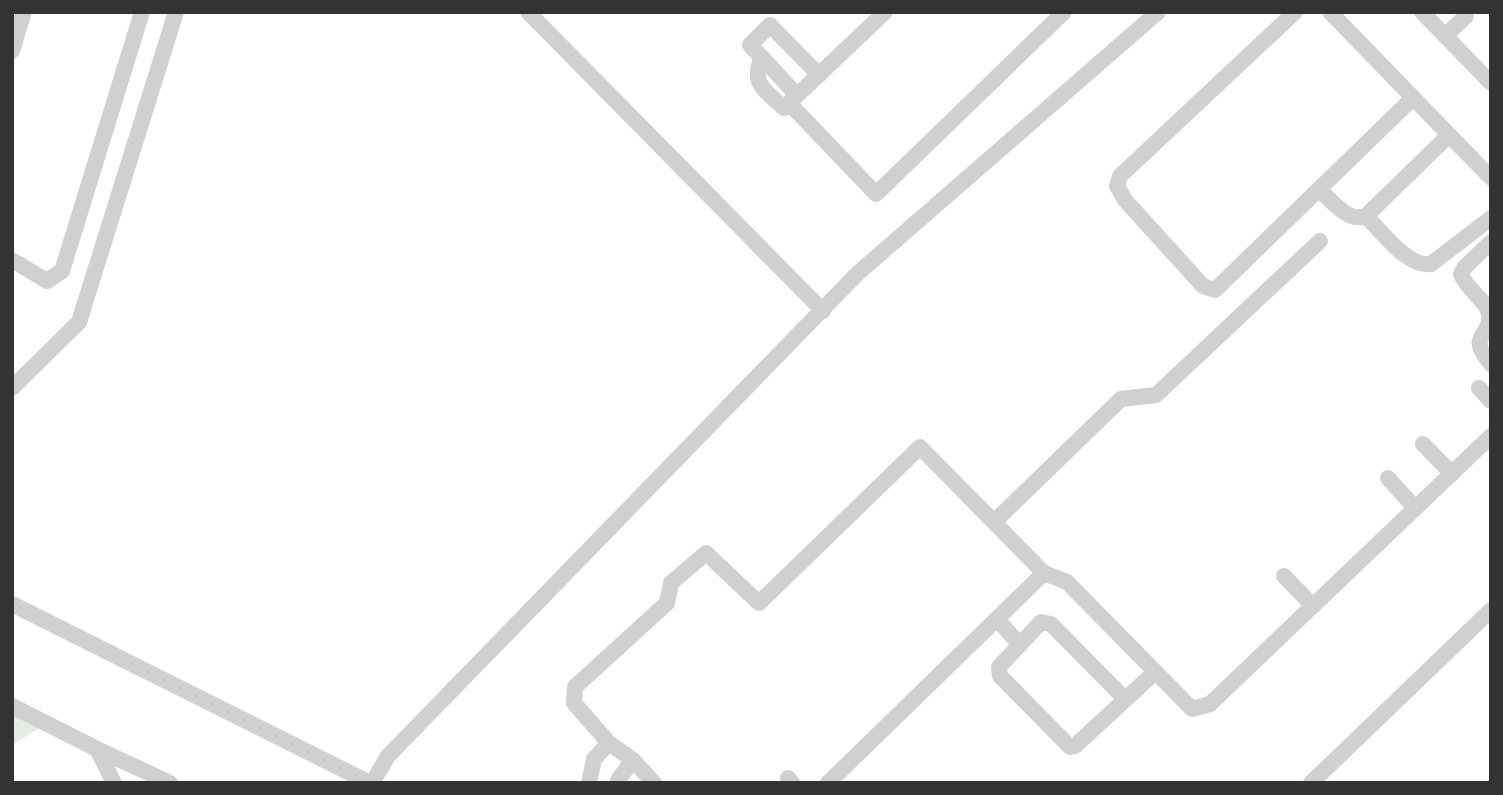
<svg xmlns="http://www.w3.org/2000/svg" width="1503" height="795" font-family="Barlow,sans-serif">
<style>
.green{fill:#e6ecdf}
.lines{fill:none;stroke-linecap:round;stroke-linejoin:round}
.minor{stroke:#d0d0d0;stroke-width:16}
</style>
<rect width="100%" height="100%" fill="#fff"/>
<polygon class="green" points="12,710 43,726 12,745"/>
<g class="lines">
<g class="minor">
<polyline points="528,12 823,311"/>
<polyline points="885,12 789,103 876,194 1064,12"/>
<polyline points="1295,12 1120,176 1117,186 1125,200 1203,286 1215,290 1413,98"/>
<polyline points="1330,12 1491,178"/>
<polyline points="1422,12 1491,83"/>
<polyline points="1445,36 1466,16 1466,12"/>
<polyline points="12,51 24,12"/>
<path d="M 762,57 C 750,84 765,90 784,108 L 789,103"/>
<polyline points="797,95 750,45 770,25 819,75"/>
<path d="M 1319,189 C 1332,201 1348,223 1366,216 L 1449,135"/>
<path d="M 1366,216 C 1382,232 1408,268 1431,264 L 1491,218"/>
<path d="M 1491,242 L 1464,268 L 1461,274 C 1466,289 1488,302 1489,314 C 1492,338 1465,334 1491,364"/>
<polyline points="12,260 47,281 62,271 142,12"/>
<polyline points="12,388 79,322 176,12"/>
<polyline points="1479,388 1491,401"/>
<polyline points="1423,444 1452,474"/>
<polyline points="1388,478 1415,508"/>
<polyline points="994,522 1121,399 1156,395 1320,241"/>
<polyline points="1044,573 1067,582 1192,709 1210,704 1491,436"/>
<polyline points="1284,576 1313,606"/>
<polyline points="12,604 370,783"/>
<polyline points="997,619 1020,645"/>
<polyline points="1124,698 1051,624 1041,622 999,667 1000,676 1070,747 1075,746 1154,673"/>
<polyline points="12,706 97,749 170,783"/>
<polyline points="97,749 114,783"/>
<polyline points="788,778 792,783"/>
<polyline points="618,780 633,760"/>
<polyline points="372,783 388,756 857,274 1158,12"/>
<polyline points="589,783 594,759 609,743"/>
<polyline points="654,783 633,760 609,743 574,703 575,687 667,603 671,583 706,553 759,603 920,447 1044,573 828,783"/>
<polyline points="1311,783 1491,610"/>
</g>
</g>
<rect width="1503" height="795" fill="none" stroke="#333333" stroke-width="28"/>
</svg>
